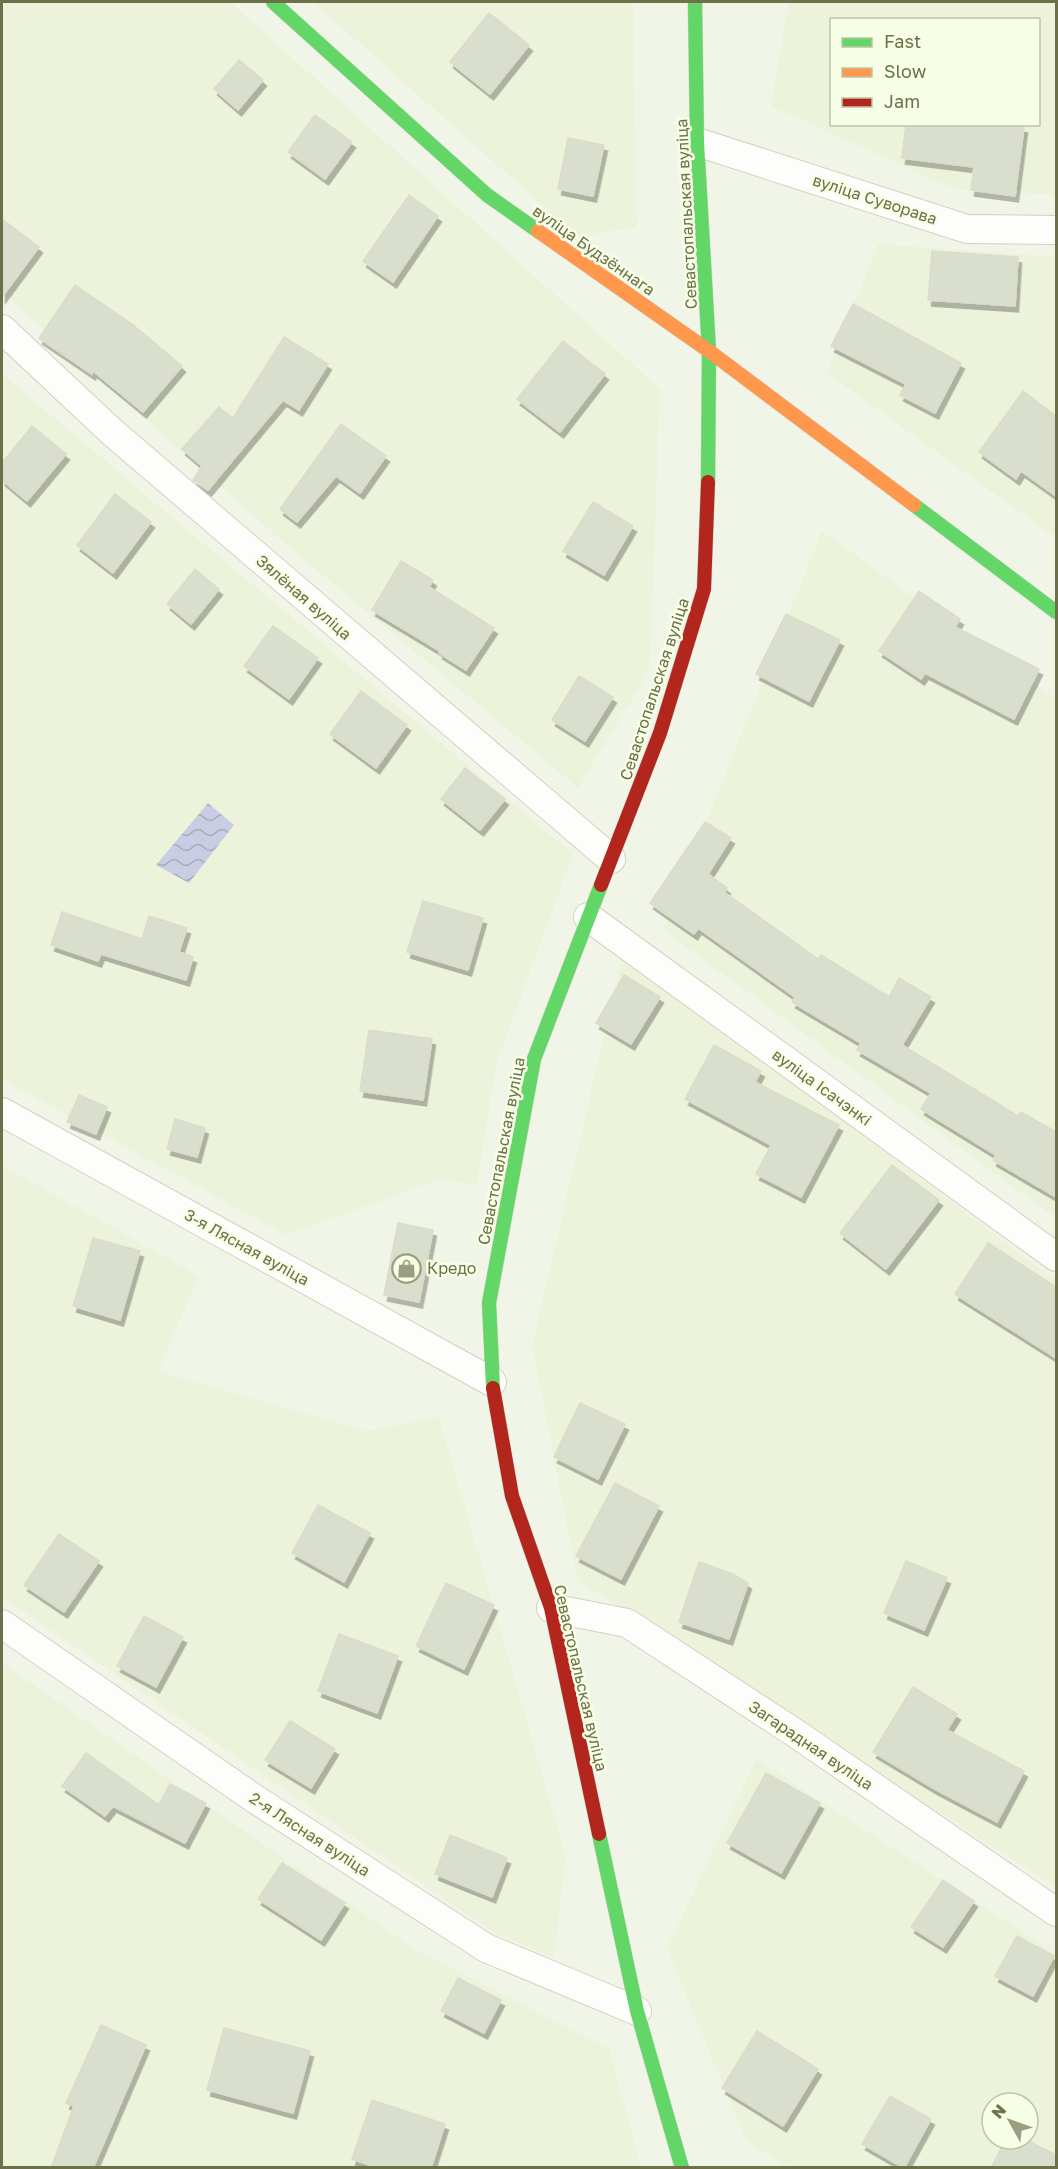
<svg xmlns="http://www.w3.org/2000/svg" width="1058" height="2169" font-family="'Golos Text',sans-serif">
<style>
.residential{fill:#ecf3da;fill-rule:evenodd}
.water{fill:url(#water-waves)}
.building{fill:#dadecd;stroke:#d9ddc9;stroke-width:1.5;filter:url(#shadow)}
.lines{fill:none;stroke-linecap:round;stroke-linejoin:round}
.street-casing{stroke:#d0d3c2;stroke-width:30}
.fast-casing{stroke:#cfd2c1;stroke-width:15}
.slow-casing{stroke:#cfd2c1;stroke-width:15}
.jam-casing{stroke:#cfd2c1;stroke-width:15}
.street{stroke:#fdfefb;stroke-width:28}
.fast{stroke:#63d668;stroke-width:14}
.slow{stroke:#ff974d;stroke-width:14}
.jam{stroke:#b3261e;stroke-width:14}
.labels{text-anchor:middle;stroke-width:5;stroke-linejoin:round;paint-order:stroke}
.street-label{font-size:16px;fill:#6d7049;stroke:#f6fee6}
.poi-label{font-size:16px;fill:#6d7049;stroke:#f6fee6;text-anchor:start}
</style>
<defs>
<pattern id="water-waves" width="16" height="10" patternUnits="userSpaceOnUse" patternTransform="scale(1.5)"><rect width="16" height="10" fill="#c8cde4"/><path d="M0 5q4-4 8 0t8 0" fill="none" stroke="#a7abbb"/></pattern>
<filter id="shadow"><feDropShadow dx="3.5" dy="6" stdDeviation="0" flood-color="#0004"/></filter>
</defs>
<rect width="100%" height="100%" fill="#f0f5e7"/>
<g class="residential">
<polygon points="2,2 230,2 660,389 650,669 578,788 281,540 2,292"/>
<polygon points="313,2 633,2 637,227 577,236"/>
<path d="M 789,2 L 1056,2 L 1056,195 L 954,189 L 771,106 ZM 832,20 L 1038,20 L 1038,124 L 832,124 Z"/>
<polygon points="878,244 1056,257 1056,538 827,373"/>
<polygon points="2,374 573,854 496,1065 477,1184 438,1180 286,1235 2,1079"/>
<polygon points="822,531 1056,699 1056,1218 663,930"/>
<polygon points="623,954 1056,1281 1056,1887 578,1581 532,1346"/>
<polygon points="2,1165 199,1276 158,1371 367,1431 439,1417 566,1857 554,1958 493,1932 2,1597"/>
<polygon points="2,1663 419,1952 610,2049 640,2167 2,2167"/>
<path d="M 756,1759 L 1056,1954 L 1056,2167 L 787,2167 L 746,2141 L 667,1949 ZM 992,2103 L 1028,2103 L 1028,2139 L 992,2139 Z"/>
</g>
<polygon class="water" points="208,803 234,825 189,883 156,865"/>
<g class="building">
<polygon points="489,13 529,45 490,94 450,62"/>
<polygon points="239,60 263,80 238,110 214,89"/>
<polygon points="315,115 352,142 325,179 288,152"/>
<polygon points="906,124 1005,124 1024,127 1015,196 971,190 974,167 902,158"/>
<polygon points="568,138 604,145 593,196 558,189"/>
<polygon points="409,195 438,216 393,282 363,261"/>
<polygon points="2,219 39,247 2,297"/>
<polygon points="932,251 1018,257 1015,306 928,300"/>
<polygon points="75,285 132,324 182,366 143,412 93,371 92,374 39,338"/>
<polygon points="853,304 961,363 935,413 900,395 906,384 831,346"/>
<polygon points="284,337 328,364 299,410 283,400 208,490 193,480 202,466 182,449 219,407 233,418"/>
<polygon points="563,341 605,374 560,432 517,399"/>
<polygon points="1023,391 1056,416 1056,496 1021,471 1016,479 979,452"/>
<polygon points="341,424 386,456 360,493 336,476 297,522 280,509"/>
<polygon points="32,426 66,454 27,501 2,480 2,463"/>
<polygon points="115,494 151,522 113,573 77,545"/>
<polygon points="593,502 633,526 604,575 563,551"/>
<polygon points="401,561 433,580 429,587 494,628 466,670 439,653 440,651 372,610"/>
<polygon points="195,569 219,589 191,624 167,604"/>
<polygon points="919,591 960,619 955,627 1039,669 1014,719 925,673 921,679 879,651"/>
<polygon points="786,614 840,640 809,701 756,674"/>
<polygon points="273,626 318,658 289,699 244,666"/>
<polygon points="579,676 613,697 585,741 552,720"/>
<polygon points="361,691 407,725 376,768 330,734"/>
<polygon points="465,768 505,799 480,830 441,799"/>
<polygon points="705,822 731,838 708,874 727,888 724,892 818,959 821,955 889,997 899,978 931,997 902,1045 1018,1116 1021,1112 1056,1132 1056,1197 993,1160 996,1155 921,1109 931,1093 857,1050 861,1043 792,1002 795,997 698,928 694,934 650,903"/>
<polygon points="423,901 483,918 468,970 407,952"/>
<polygon points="62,912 142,939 149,916 187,928 179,952 193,957 186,980 101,954 98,961 51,945"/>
<polygon points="624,975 660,997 631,1044 596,1023"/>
<polygon points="369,1030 432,1039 423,1100 360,1091"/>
<polygon points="714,1045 761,1071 755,1082 839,1125 801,1197 756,1174 771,1145 685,1099"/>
<polygon points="79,1095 107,1107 96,1134 67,1122"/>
<polygon points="175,1119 205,1128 197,1157 167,1149"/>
<polygon points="892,1165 939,1200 886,1269 840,1233"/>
<polygon points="398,1223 433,1230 419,1302 384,1295"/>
<polygon points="93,1238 140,1251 120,1320 73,1306"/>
<polygon points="988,1243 1056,1287 1056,1358 955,1294"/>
<polygon points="580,1403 625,1424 598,1479 554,1457"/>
<polygon points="615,1483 659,1506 621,1579 576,1556"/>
<polygon points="318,1505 370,1533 344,1582 292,1553"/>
<polygon points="59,1534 99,1561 64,1612 24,1585"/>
<polygon points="906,1561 947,1578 924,1630 884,1613"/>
<polygon points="699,1562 733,1574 748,1583 729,1639 679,1622"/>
<polygon points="446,1583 494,1605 464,1669 416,1646"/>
<polygon points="144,1616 183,1637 156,1687 117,1666"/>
<polygon points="339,1634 398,1656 377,1713 318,1691"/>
<polygon points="913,1687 957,1714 947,1730 1024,1771 997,1822 933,1788 873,1752"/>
<polygon points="290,1721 335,1749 311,1788 265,1760"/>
<polygon points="86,1753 159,1805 170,1784 206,1803 185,1843 113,1806 105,1816 62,1786"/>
<polygon points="766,1773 820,1803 781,1873 727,1843"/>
<polygon points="450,1835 507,1858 492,1897 435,1874"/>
<polygon points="282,1863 345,1903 321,1940 258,1899"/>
<polygon points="943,1880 974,1901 943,1947 911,1927"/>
<polygon points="1017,1936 1054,1956 1033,1996 995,1976"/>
<polygon points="458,1978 501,2000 484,2033 441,2011"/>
<polygon points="101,2025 146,2045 93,2168 51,2168 74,2106 66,2103"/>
<polygon points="224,2028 310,2051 293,2113 207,2090"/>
<polygon points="757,2031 818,2069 783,2126 722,2088"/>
<polygon points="890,2096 931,2119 904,2168 862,2144"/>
<polygon points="372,2100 445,2124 431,2168 378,2168 352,2159"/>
<polygon points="1006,2139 1025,2139 1056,2155 1056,2168 991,2168"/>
</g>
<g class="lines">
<defs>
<g id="street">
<polyline points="697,142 967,229 1056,230"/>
<polyline points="2,329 112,432 611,859"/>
<polyline points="588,917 1056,1257"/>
<polyline points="2,1112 492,1382"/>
<polyline points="551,1608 627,1623 795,1733 1056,1912"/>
<polyline points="2,1624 255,1799 486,1948 637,2011"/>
</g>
<g id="fast">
<polyline points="273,2 487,195 538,231"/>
<polyline points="695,2 697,142 709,351 708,482"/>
<polyline points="914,505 1056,612"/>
<polyline points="493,1388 489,1303 534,1059 601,885"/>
<polyline points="599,1834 637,2011 682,2168"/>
</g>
<polyline id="slow" points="538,231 709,351 914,505"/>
<g id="jam">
<polyline points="601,885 660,733 704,589 708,482"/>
<polyline points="493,1388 512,1496 551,1608 599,1834"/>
</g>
</defs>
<use href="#street" class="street-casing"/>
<use href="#fast" class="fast-casing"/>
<use href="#slow" class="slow-casing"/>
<use href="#jam" class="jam-casing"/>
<use href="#street" class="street"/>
<use href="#fast" class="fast"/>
<use href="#slow" class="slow"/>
<use href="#jam" class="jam"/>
</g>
<defs>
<symbol id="shop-ring" viewBox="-11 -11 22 22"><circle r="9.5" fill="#f6fee6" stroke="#9b9f80" stroke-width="1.5"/><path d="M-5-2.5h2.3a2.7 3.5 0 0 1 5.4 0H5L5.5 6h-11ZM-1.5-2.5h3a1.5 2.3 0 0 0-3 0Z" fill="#9b9f80"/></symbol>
</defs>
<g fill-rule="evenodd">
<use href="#shop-ring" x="390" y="1252" width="33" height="33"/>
</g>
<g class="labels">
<g class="street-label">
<text transform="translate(875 199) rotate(18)" y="6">вуліца Суворава</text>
<text transform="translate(686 214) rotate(-93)" y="6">Севастопальская вуліца</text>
<text transform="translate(594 250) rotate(35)" y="6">вуліца Будзённага</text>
<text transform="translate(304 597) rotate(41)" y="6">Зялёная вуліца</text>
<text transform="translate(654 689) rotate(-72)" y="6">Севастопальская вуліца</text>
<text transform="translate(822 1087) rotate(36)" y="6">вуліца Ісачэнкі</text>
<text transform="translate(501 1151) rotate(-79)" y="6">Севастопальская вуліца</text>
<text transform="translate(247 1247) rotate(29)" y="6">3-я Лясная вуліца</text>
<text transform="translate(581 1678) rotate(77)" y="6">Севастопальская вуліца</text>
<text transform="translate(811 1745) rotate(34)" y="6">Загарадная вуліца</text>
<text transform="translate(310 1834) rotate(33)" y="6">2-я Лясная вуліца</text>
</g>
<g class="poi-label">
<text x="427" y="1274">Кредо</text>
</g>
</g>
<rect width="1058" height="2169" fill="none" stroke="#6d7049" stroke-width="6"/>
<rect x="830" y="18" width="210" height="108" fill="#f6fee6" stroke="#bfc5a7" stroke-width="1.5"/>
<rect x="842" y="38" width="30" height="9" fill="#63d668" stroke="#bfc5a7" stroke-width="1.5"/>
<text x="884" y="48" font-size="18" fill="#6d7049">Fast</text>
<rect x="842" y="68" width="30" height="9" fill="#ff974d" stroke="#bfc5a7" stroke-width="1.5"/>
<text x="884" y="78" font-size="18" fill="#6d7049">Slow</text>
<rect x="842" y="98" width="30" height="9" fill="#b3261e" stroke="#bfc5a7" stroke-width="1.5"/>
<text x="884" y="108" font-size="18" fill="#6d7049">Jam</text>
<g transform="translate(1010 2121) rotate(310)"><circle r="28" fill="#f6fee6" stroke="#bfc5a7" stroke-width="1.5"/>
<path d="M0-4.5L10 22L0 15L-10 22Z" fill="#9b9f80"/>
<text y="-9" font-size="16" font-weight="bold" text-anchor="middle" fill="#6d7049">N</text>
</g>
</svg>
